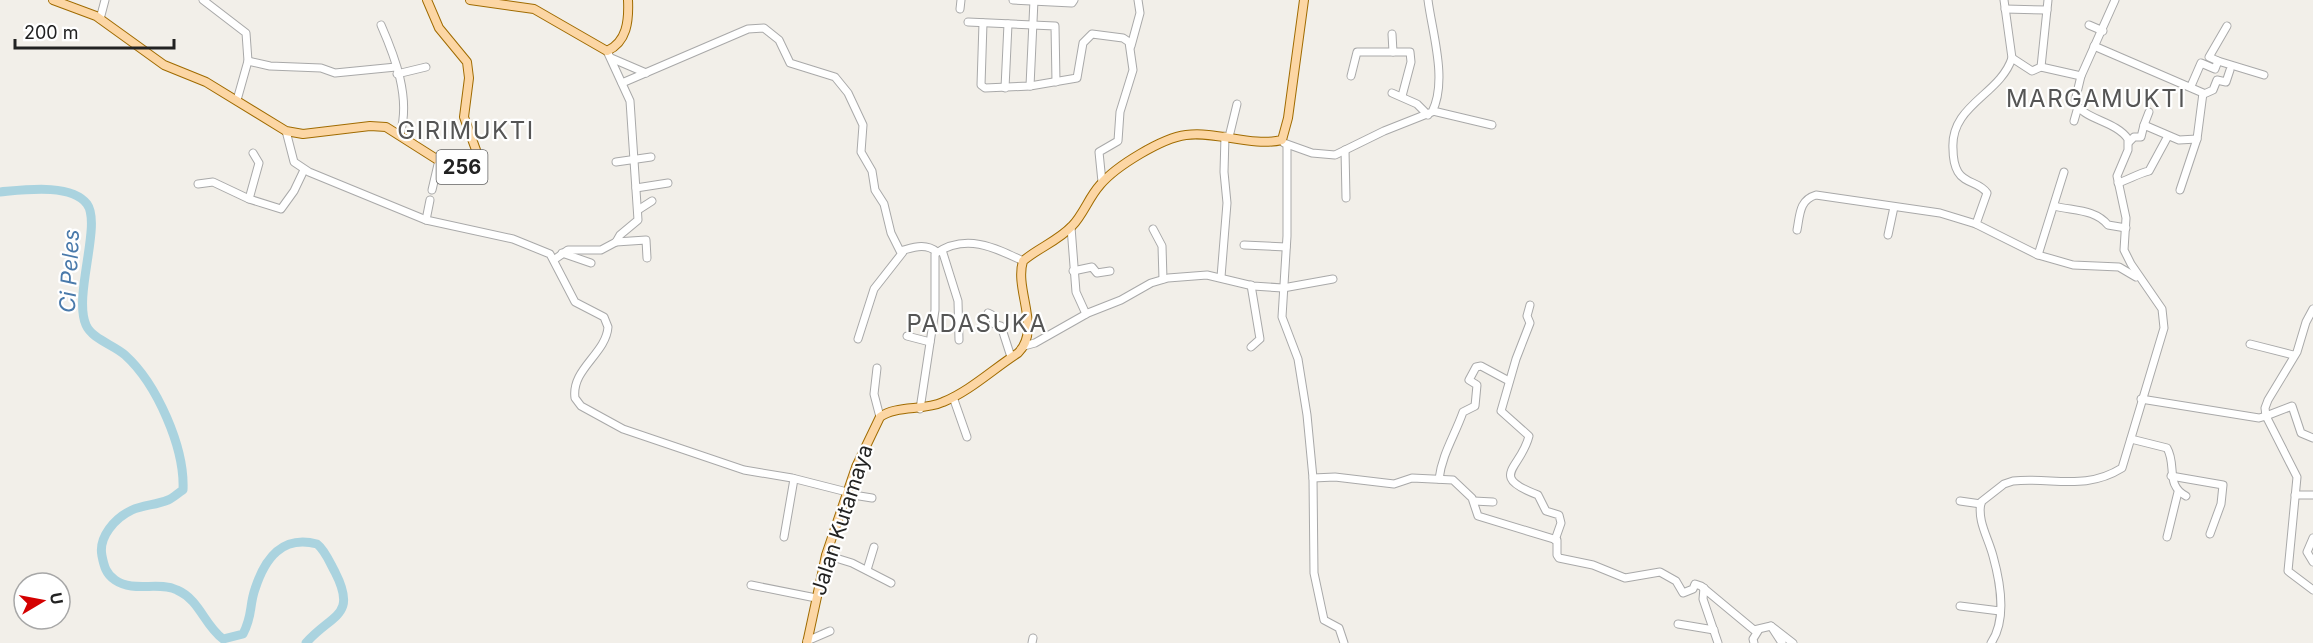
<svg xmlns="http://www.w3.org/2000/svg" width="2313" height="643" font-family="Inter,sans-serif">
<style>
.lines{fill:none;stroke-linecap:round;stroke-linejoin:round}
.river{stroke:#aad3df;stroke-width:9}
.minor-casing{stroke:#a9a9a9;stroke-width:9}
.major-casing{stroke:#a06b00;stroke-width:10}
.minor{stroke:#fff;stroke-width:7}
.major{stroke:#fcd6a4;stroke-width:8}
.labels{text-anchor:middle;stroke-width:4.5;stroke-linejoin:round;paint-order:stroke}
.shield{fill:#fff;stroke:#646464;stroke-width:1.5}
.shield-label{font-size:20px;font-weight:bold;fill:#222}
.street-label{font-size:21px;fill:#222;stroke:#fff}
.water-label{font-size:22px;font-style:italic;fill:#4a7aab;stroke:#fff}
.quarter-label{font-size:24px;letter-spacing:1.5px;fill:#555;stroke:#fff}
</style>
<rect width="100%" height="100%" fill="#f2efe9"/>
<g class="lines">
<path class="river" d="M 0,192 C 23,190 71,183 87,204 C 102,224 73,296 86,325 C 92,339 114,345 125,355 C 157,384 185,448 183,490 C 178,493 173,498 168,500 C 156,505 143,505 132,510 C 115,518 98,537 102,556 C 104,566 106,574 115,580 C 134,593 158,581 177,590 C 200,600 204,625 223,639 L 243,634 C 253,615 249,606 255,589 C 265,558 282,535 317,544 C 325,550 330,563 335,572 C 358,617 331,614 306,643"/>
<defs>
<g id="minor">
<polyline points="203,0 246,33 248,61 237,100"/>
<polyline points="1013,0 1072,3 1074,0"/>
<polyline points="2004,0 2012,58"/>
<polyline points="960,9 961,0"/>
<polyline points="2005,9 2047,10"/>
<polyline points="100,19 105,0"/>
<polyline points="968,22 1055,26 1056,82"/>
<polyline points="983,23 981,85 985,88 1030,86 1077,78 1083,43 1092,34 1123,38 1129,42 1133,70 1120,112 1118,141 1099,152 1102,182"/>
<path d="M 381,25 C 395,57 411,98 400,134"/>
<polyline points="2089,25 2103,31"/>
<polyline points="1392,34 1393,52"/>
<polyline points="1131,46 1140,13 1138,0"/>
<polyline points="2094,46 2203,93 2197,139 2180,190"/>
<polyline points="611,58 646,73"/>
<polyline points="248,61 270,66 321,68 335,73 396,67"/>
<polyline points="2218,61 2264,75"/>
<polyline points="2041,67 2048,0"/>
<polyline points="397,74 426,67"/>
<polyline points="1351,76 1357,52 1410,52 1411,62 1402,96"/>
<path d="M 2081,76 L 2041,67 L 2032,71 L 2012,58 C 2000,95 1950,105 1953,149 C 1953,157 1954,165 1958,172 C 1965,184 1980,182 1987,193 L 1976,224 L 2038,255 L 2073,265 L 2119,267 L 2136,277"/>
<path d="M 622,83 L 748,29 L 764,28 L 779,40 L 790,63 L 835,77 L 848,93 L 863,125 L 861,152 L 872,171 L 875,190 L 884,204 L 891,233 L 900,251 C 912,248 925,242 937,252"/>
<polyline points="1030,86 1034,0"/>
<polyline points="2191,86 2201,63 2215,69 2218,61 2209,57 2227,26"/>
<polyline points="1005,88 1008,24"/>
<polyline points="1392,93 1417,104 1428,115"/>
<polyline points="2204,94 2213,90 2217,80 2226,82 2230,70"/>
<polyline points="1433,111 1492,125"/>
<polyline points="2074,121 2078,107"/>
<polyline points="2144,125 2149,112"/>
<path d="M 286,131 L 294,162 L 309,172 L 426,220 L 513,239 L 550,254 L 575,302 L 604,317 L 608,327 C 606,354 571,369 575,398 L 581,406 L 623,429 L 744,470 L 792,478 L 847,492"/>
<polyline points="1229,137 1237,104"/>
<polyline points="2129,142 2134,137 2141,137 2144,125 2179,140 2197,139"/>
<path d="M 1284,143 L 1312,153 L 1335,155 L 1384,131 L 1432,112 C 1448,81 1432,32 1428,0"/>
<polyline points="1287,145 1287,236 1282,317 1298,359 1307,415 1313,478 1314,573 1324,620 1339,628 1344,643"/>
<polyline points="1345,150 1346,198"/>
<polyline points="616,162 651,157"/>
<path d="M 2118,183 C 2130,179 2137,174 2149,171 L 2168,136"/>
<polyline points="198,184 213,182 249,199 281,209 294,191 304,170"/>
<polyline points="636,188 668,183"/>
<polyline points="432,190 439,160"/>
<polyline points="249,199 259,163 253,153"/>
<path d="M 2054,206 C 2074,211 2095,209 2108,225 L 2126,228"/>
<polyline points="638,210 652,201"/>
<polyline points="426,220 430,200"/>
<polyline points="1071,227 1076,292 1086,314"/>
<polyline points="1153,229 1162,246 1163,279"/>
<path d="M 1797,230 C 1800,215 1799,200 1816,195 L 1940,213 L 1976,224"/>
<polyline points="1888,235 1894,207"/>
<polyline points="616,242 646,240 647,258"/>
<polyline points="1244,245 1286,247"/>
<polyline points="942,250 958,301 959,340"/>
<polyline points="562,253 591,263"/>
<polyline points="2038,255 2064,172"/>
<polyline points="555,259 568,250 601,250 616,242 620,235 638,220 630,101 607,51"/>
<polyline points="1073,271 1092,267 1097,273 1110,271"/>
<polyline points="1221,277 1227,203 1224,172 1225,136"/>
<path d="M 1530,305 L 1527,316 L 1530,323 L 1516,359 L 1501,411 L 1529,436 C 1521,469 1487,476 1538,495 L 1546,511 L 1559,515 L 1561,523 L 1555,540"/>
<polyline points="2313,309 2306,322 2297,352 2268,400 2265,408 2266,416 2292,406 2301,433 2313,438"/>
<polyline points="988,313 992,315 994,324 1001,326 1011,357"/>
<polyline points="907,336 930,342"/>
<polyline points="858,339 874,289 903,252"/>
<polyline points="2250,344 2293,355"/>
<polyline points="1024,346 1035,343 1088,313 1121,300 1151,283 1168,278 1207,275 1253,286 1283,288 1333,279"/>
<polyline points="1251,347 1260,339 1251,285"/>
<polyline points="877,368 874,394 880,417"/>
<polyline points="953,397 967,437"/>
<polyline points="2141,399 2259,418 2266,416 2297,477 2288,571 2313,590"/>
<path d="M 920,409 L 935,310 L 935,254 C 965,233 994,247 1023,261"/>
<path d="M 2131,439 L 2167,448 C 2177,465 2165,485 2186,496"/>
<polyline points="2171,476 2223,485 2221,504 2210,534"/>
<polyline points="1313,478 1335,477 1394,484 1412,478 1453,480 1472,498 1478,516 1557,540 1557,555 1559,558 1593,565 1625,578 1660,572 1676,581 1683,593 1693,589 1695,584 1701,586 1754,630 1771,626"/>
<path d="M 1439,479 C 1442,454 1455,435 1463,412 L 1475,406 L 1477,385 L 1469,380 L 1476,367 L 1481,366 L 1509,381"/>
<polyline points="847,494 872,498"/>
<polyline points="2295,495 2313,495"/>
<polyline points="1474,501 1493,502"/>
<polyline points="1960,501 1981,504"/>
<polyline points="784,537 794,479"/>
<polyline points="2167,537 2178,492"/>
<polyline points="2313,538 2307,552 2313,562"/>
<polyline points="826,555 852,563 891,583"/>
<polyline points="867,570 874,547"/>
<polyline points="751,585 816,598"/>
<polyline points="1704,588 1703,599 1718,643"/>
<polyline points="1960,606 2000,611"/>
<polyline points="1678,624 1714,630"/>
<polyline points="807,641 830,631"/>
<polyline points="1032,643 1033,638"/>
<polyline points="1754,643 1753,639 1758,631"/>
<polyline points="1782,643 1771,626 1793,643"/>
<path d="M 1991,643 C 2007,620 2000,581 1993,556 C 1988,537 1977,521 1981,502 L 2004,484 L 2013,481 C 2053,477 2085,491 2122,468 L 2164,328 L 2162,309 L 2131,264 L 2124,250 L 2126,218 L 2117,176 L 2128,150 L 2128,139 C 2115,120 2082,120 2075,101 L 2081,76 L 2115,0"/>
</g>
<g id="major">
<polyline points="53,0 96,16 164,65 206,82 286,131 303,134 370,126 386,127 449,167 457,168 471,162 476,150 464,117 469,78 467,62 439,28 427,0"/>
<path d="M 470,0 L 534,9 L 607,51 C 627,42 629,21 628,0"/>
<path d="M 807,643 L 826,555 L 856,467 L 880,417 C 896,405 924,411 943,402 C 970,391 993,369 1018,353 C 1042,329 1014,290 1023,261 C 1038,248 1058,241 1072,226 C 1083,215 1089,197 1100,185 C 1116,166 1162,138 1186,135 C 1218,131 1251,147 1282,140 L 1288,118 L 1304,0"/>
</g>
</defs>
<use href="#minor" class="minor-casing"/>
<use href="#major" class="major-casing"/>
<use href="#minor" class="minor"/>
<use href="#major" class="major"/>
</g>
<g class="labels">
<rect class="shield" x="436.5" y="150" width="51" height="34" rx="4.5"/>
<g class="shield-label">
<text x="462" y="174">256</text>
</g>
<g class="street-label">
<text transform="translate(842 520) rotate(-72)" y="7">Jalan Kutamaya</text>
</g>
<g class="water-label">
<text transform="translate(69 271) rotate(-87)" y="8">Ci Peles</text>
</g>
<g class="quarter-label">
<text x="2096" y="107">MARGAMUKTI</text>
<text x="466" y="139">GIRIMUKTI</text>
<text x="977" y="332">PADASUKA</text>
</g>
</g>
<g transform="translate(42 601) rotate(80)"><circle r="28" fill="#ffffff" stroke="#a7a7a7" stroke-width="1.5"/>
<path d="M0-4.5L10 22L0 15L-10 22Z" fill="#d40000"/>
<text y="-9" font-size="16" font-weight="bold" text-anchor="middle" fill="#222222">U</text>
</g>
<path d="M15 39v9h159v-9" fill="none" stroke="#222222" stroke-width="3"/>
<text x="24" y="39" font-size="18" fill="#222222" stroke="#ffffff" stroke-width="4.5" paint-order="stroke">200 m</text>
</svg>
